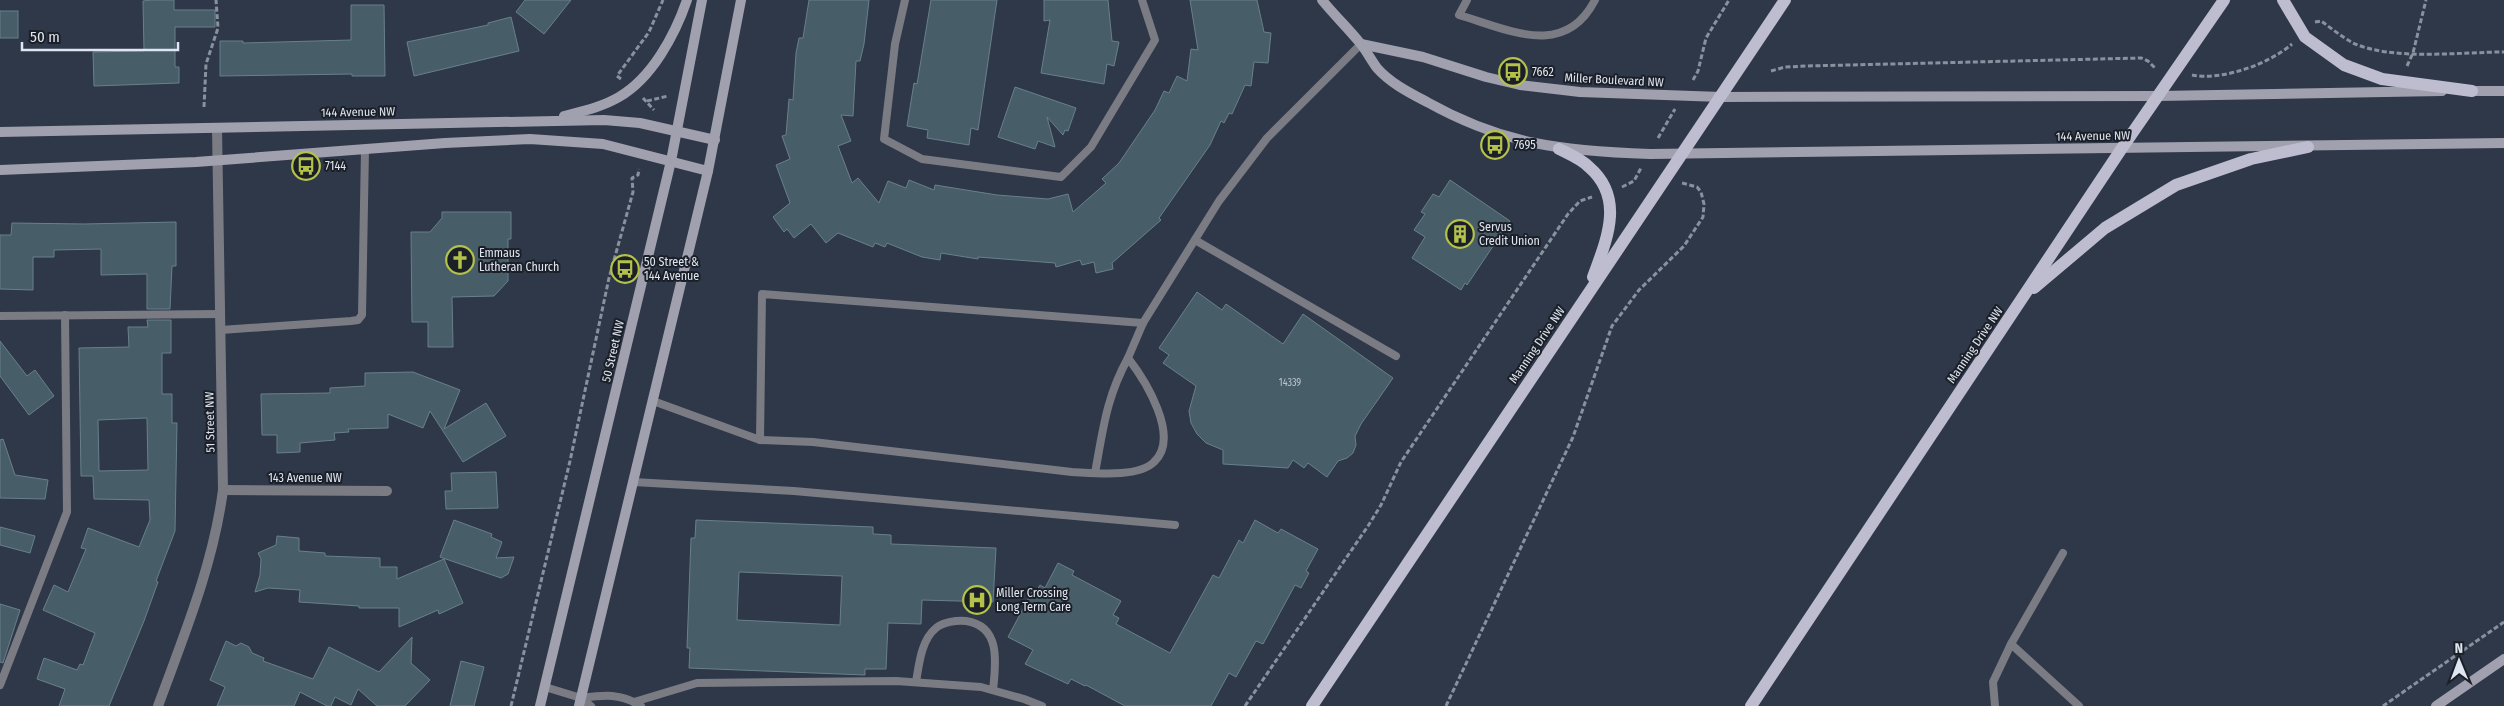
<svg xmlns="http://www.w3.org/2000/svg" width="2504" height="706" font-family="'Fira Sans Condensed',sans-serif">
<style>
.building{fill:#475d68;stroke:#69808b;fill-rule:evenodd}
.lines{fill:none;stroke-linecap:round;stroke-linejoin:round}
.path{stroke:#88919e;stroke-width:3;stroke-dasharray:5 2.5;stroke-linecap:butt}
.lane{stroke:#7b7b84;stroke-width:8}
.street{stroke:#7b7b84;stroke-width:10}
.secondary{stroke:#a1a0af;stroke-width:10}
.primary{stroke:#bebdd0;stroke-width:12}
.labels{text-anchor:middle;stroke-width:4;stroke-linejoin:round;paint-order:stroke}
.number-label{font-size:10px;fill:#b9c4cf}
.poi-label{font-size:12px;fill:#dfe6f1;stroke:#1b1f27;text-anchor:start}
.street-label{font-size:12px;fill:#dfe6f1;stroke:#1b1f27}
</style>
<rect width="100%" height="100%" fill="#2e3849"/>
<g class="building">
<polygon points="151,0 174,0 174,10 215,10 215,27 175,27 175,67 179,67 179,83 94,86 93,52 144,51 143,1"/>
<polygon points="525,0 571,0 544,34 516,12"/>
<polygon points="809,0 869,0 864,44 860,61 856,61 853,116 841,115 851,141 838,146 852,183 858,178 879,203 888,181 906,188 909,180 934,190 935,185 997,195 1048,199 1068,194 1073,212 1106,183 1102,179 1119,163 1155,110 1164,91 1169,93 1177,76 1187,81 1191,49 1198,50 1190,0 1257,0 1264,32 1271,33 1268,63 1254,62 1251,86 1245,85 1232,114 1229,113 1224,123 1221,121 1210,145 1159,218 1161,220 1112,263 1113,269 1096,273 1094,262 1082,265 1080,260 1056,267 1055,263 978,257 978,259 941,253 940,260 922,257 887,243 885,247 875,243 873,247 838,233 826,243 811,224 794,238 787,229 784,232 773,217 790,203 776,165 790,159 782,136 786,135 789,99 793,100 796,53 799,38 803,38"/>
<polygon points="931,0 997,0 978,130 971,128 969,145 927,138 928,130 907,126 914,83 917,84"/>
<polygon points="1044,0 1108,0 1112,41 1119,42 1114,66 1107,64 1104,84 1041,73 1050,20 1044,21"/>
<polygon points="351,5 384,5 385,76 352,76 352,74 220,76 220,41 243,41 243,43 351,40"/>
<rect x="0" y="11" width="18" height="27"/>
<polygon points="511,17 519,51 414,76 407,42 488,25 488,23"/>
<polygon points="1015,87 1076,108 1068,131 1065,130 1063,135 1047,117 1055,147 1038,141 1035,149 998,137"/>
<polygon points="1450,180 1510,221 1467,285 1465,283 1461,290 1412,258 1425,237 1414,230 1425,214 1421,212 1433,194 1439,197"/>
<polygon points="442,212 511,212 511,239 508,239 508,281 494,296 452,297 453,347 428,347 428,322 412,322 411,232 430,232 442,218"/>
<polygon points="176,222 176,266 172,266 170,309 147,309 147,274 101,275 101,249 54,250 54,257 33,257 33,290 0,289 0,235 11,235 12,223 84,224"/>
<polygon points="1197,292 1222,310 1226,304 1283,344 1303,314 1393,378 1361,424 1355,436 1356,445 1353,453 1347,458 1338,461 1327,477 1308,463 1304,468 1293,460 1288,468 1223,464 1223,450 1206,443 1197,434 1191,423 1189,411 1196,386 1163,363 1169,355 1159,348"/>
<path d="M 147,320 L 171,320 L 171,353 L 162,353 L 162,394 L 172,394 L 172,423 L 177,423 L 175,531 L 156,581 L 158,582 L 144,621 L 109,706 L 59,706 L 65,689 L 37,679 L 44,658 L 77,670 L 80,664 L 83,665 L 95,633 L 43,610 L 54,585 L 68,592 L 86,549 L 81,548 L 88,528 L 139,547 L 150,520 L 149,500 L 94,499 L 93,476 L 81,476 L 79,348 L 129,347 L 128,327 L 148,327 ZM 147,418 L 148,470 L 99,471 L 98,420 Z"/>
<polygon points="0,341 27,376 35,370 54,396 29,415 0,376"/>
<polygon points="413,372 460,390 444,429 486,403 506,436 463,462 430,411 423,428 388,414 388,428 348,429 349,432 334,433 335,440 300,443 300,452 277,453 277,435 262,435 261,394 330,393 330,388 365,386 365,373"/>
<polygon points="3,439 15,475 48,480 45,499 0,498 0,440"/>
<polygon points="496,472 498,508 446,509 445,491 452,491 451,473"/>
<polygon points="454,520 492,534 491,537 502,542 496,558 514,557 508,574 501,578 440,557"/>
<path d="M 696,520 L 873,527 L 873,534 L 891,535 L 891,544 L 996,548 L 993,602 L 922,600 L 921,624 L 888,623 L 886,669 L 865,669 L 865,675 L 689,668 L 690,648 L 687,648 L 691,538 L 695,538 ZM 739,572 L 842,576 L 840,625 L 737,620 Z"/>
<polygon points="1255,520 1278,533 1281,529 1318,549 1306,571 1309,573 1301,588 1295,585 1263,644 1256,641 1236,677 1229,673 1211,706 1125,706 1086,685 1085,686 1071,679 1068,684 1025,664 1033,650 1008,637 1033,590 1036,592 1040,585 1045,588 1058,563 1074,571 1072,575 1121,601 1113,615 1119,618 1116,624 1170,653 1213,575 1219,578 1239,540 1243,543"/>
<polygon points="0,527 35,536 30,553 0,545"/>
<polygon points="277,536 299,538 299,551 325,553 325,556 380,558 380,567 397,567 397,579 444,559 463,603 439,614 438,610 399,627 399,608 359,608 359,606 299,602 300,590 268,588 255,592 260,575 261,559 258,553 276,545"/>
<polygon points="0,604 20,610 3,663 0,662"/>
<polygon points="412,637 411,663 430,680 405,706 377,706 358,689 351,705 335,697 331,706 327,706 300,692 294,706 217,706 225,687 210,680 226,641 236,646 241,643 249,647 252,653 264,658 263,661 313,679 329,647 379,672"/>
<polygon points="461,661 484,667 474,706 450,706"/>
</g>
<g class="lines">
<g class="path">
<path d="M 2315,22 L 2321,21 C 2331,28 2342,37 2353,43 C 2392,61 2461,52 2504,52"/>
<polyline points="2407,66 2413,53 2426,0"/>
<polyline points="1771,71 1785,67 1807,66 2141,58 2148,61 2156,69"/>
<path d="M 2192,75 C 2222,81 2269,64 2292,44"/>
<polyline points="621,79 617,76 649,32 663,0"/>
<polyline points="1693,80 1698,71 1706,38 1729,0"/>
<polyline points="643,98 654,110"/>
<polyline points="647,101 668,96"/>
<polyline points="204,107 206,64 218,28 216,0"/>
<polyline points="1658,138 1675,109"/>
<polyline points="1622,187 1634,181 1641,168"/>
<polyline points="511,706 570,461 609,278 633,192 632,178 638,175 639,169"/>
<polyline points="1245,706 1368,526 1381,505 1401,462 1568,214 1580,201 1592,197"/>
<polyline points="1446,706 1573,437 1612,326 1639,290 1684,246 1703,217 1704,204 1701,192 1697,187 1682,183"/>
<polyline points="2383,706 2504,622"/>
</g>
<g class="lane">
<polyline points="905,0 895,44 884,139 922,159 1061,177 1091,147 1155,40 1142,0"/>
<path d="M 1467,0 L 1459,15 C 1509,30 1565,59 1595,0"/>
<polyline points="1195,240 1396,356"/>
<polyline points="0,316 220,314"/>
<polyline points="221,330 351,321 358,320 362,315 365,149"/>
<path d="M 653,401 L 760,440 L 813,442 L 1072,472 C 1094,473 1138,478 1154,462 C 1181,437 1145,380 1128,358 L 1143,323 L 1219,201 L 1267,138 L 1361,44"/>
<polyline points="760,440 762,294 1143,323"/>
<path d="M 1095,473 C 1103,430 1106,398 1128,358"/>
<polyline points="633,482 794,491 1175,525"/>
<polyline points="2011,644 2063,553"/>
<path d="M 916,682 C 919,665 921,640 936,628 C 943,622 957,620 966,621 C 1001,626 996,663 993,690"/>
<polyline points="0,685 67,512 65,315"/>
<polyline points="545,687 581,698 591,706"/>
<path d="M 581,698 C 604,695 621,693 641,706"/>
<polyline points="634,702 697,683 896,681 981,687 1024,699 1042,706"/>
<polyline points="1995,706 1993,682 2011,644 2079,706"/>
</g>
<g class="street">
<polyline points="223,490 387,491"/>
<path d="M 158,706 C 184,635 213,566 223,490 L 217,128"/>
</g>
<g class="secondary">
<path d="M 1322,0 C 1334,15 1348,28 1360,43 C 1366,50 1371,60 1377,68 C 1390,83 1410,93 1427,102 C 1504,145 1563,151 1650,154 L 2504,143"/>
<polyline points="1361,44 1423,57 1486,77 1520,85 1580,92 1721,97 2159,96 2442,91"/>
<polyline points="2466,91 2504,91"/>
<path d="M 564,116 C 583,111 602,107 619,97 C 652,78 675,35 687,0"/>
<polyline points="0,132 604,120 640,123 715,140"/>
<polyline points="0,170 196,162 445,143 530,139 603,144 708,171"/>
<polyline points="540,706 671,161 702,0"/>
<polyline points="579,706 708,171 741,0"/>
<polyline points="2436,706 2504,659"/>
</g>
<g class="primary">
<polyline points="2283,0 2305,37 2344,65 2382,79 2472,91"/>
<path d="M 1559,149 C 1569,154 1581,159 1589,167 C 1625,198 1607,239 1593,277"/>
<polyline points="2034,288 2105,228 2176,185 2251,159 2308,147"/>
<polyline points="1312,706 1785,0"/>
<polyline points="1751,706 2122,148 2224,0"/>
</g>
</g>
<defs>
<symbol id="bus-ring" viewBox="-11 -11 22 22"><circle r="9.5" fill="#1b1f27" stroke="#b4c24a" stroke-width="1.5"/><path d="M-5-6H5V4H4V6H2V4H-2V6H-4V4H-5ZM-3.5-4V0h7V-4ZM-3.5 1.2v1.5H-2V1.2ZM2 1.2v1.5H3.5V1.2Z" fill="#b4c24a"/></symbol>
<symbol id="building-ring" viewBox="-11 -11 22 22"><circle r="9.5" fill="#1b1f27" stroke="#b4c24a" stroke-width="1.5"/><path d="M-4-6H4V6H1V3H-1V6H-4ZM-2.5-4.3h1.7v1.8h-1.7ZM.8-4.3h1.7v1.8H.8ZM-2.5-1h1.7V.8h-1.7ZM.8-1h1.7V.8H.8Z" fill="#b4c24a"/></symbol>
<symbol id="church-ring" viewBox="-11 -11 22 22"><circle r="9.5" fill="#1b1f27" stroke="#b4c24a" stroke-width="1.5"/><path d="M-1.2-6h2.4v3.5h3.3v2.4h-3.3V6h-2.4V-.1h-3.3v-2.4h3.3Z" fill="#b4c24a"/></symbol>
<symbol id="hospital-ring" viewBox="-11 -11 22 22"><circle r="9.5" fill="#1b1f27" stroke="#b4c24a" stroke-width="1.5"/><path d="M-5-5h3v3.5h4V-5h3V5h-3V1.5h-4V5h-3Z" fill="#b4c24a"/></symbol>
</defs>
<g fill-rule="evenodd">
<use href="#bus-ring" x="1497" y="56" width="32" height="32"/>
<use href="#bus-ring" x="1479" y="129" width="32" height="32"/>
<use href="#bus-ring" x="290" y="150" width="32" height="32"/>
<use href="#building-ring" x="1444" y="218" width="32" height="32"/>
<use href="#church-ring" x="444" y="244" width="32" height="32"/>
<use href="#bus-ring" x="609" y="253" width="32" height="32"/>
<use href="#hospital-ring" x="961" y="584" width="32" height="32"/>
</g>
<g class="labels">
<g class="number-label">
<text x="1290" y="386">14339</text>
</g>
<g class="poi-label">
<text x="1532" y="76">7662</text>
<text x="1514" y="149">7695</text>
<text x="325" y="170">7144</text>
<text x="1479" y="231">Servus<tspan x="1479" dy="14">Credit Union</tspan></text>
<text x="479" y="257">Emmaus<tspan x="479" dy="14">Lutheran Church</tspan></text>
<text x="644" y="266">50 Street &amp;<tspan x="644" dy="14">144 Avenue</tspan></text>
<text x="996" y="597">Miller Crossing<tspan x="996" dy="14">Long Term Care</tspan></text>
</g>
<g class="street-label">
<text transform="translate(1614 80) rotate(3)" y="4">Miller Boulevard NW</text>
<text transform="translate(358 112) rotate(-1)" y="4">144 Avenue NW</text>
<text transform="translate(2093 136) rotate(-1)" y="4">144 Avenue NW</text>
<text transform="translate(1537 345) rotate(-56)" y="4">Manning Drive NW</text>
<text transform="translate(1975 345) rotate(-56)" y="4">Manning Drive NW</text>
<text transform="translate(613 351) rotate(-77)" y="4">50 Street NW</text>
<text transform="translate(210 422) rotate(-91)" y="4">51 Street NW</text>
<text x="305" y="482">143 Avenue NW</text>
</g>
</g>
<g transform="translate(2459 661) rotate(359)" stroke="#1b1f27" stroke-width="4" paint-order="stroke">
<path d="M0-4L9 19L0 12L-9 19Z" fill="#dfe6f1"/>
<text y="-8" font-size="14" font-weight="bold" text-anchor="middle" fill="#dfe6f1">N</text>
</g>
<path d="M22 42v8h156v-8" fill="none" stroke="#dfe6f1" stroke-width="2.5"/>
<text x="30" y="42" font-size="15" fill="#dfe6f1" stroke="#1b1f27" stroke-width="4" paint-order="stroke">50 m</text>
</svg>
